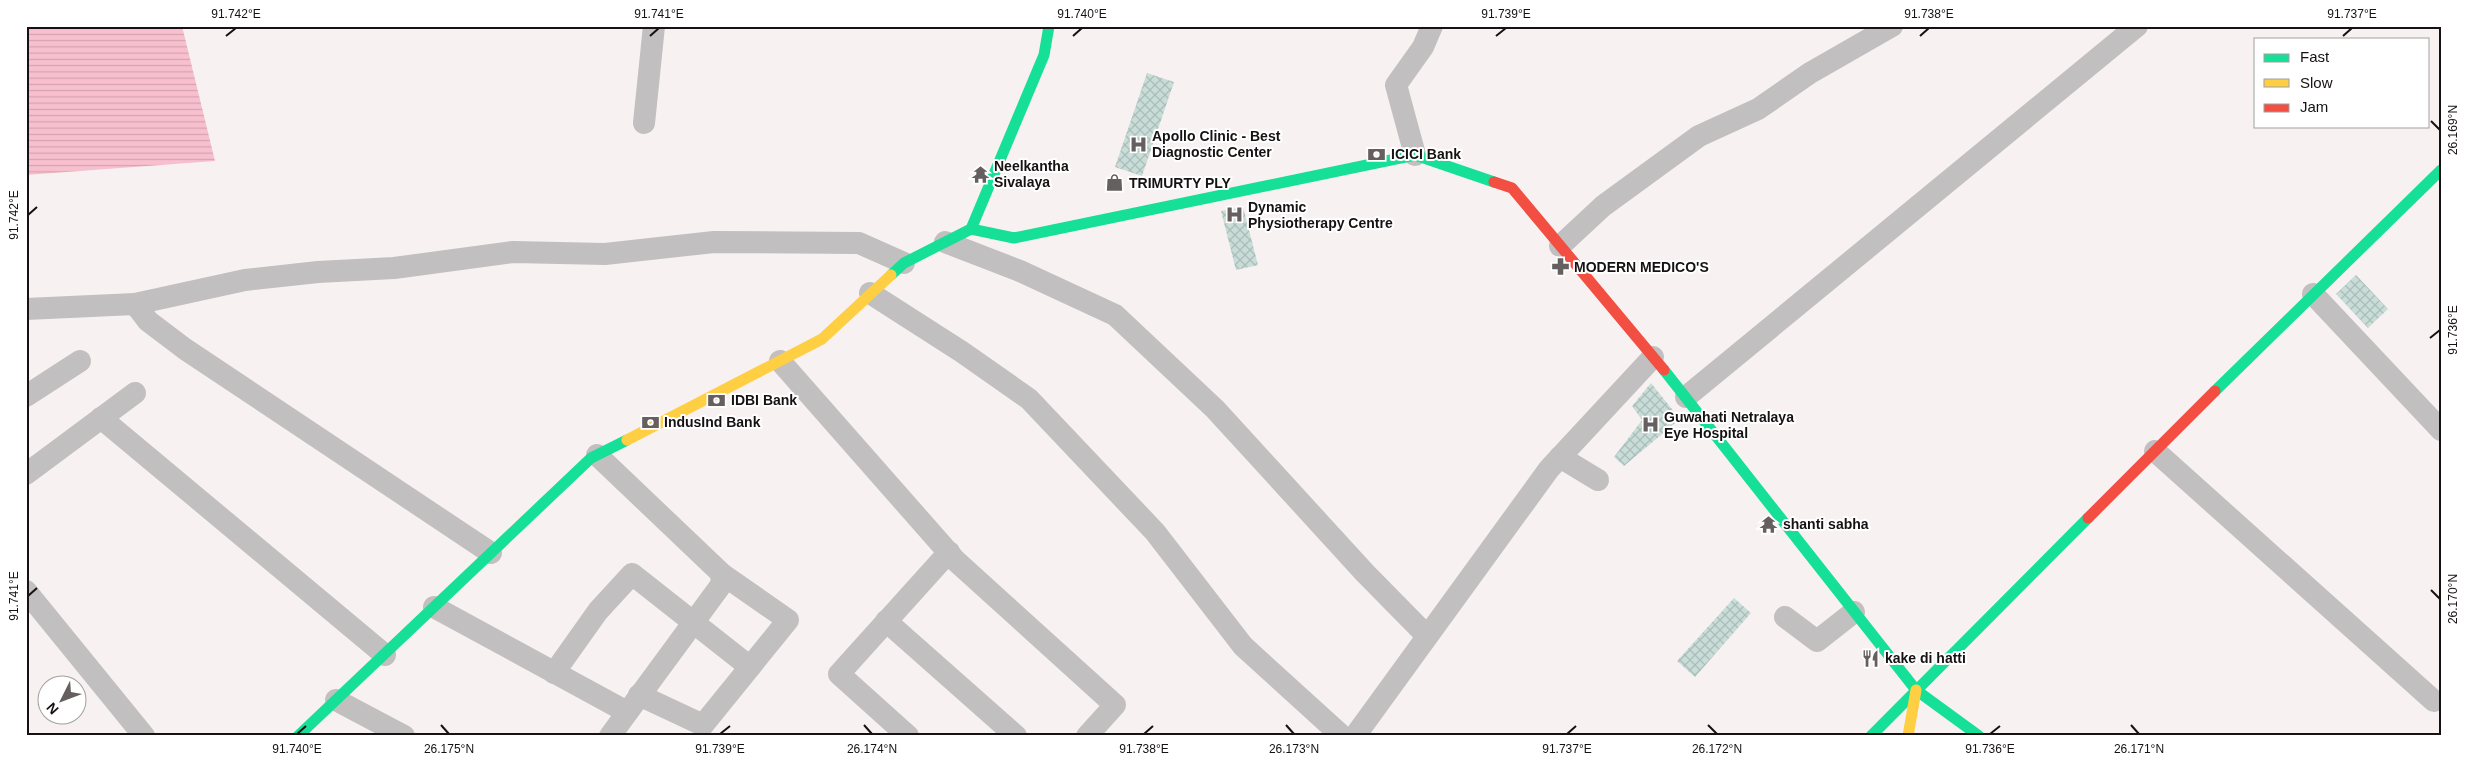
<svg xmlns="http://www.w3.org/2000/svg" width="2467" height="762" font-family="Arial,sans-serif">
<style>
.water{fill:url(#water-rules)}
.building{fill:url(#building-cross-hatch)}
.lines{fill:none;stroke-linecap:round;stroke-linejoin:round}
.street{stroke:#c1bfbf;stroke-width:22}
.fast{stroke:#16e098;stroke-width:11}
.slow{stroke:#ffcf43;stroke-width:11}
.jam{stroke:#f24e42;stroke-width:11}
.ticks{fill:none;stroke:#161112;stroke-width:2}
.labels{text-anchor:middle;stroke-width:4;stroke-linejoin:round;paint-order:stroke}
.poi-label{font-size:14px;font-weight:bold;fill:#161112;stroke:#fff;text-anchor:start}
.neatline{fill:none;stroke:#161112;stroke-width:2}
.ticks-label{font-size:12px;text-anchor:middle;fill:#161112}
</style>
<defs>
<pattern id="water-rules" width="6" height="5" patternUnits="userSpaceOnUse" patternTransform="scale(1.25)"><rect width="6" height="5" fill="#f8c0cf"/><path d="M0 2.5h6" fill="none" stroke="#d4a4b1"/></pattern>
<pattern id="building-cross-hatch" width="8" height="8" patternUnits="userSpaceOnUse" patternTransform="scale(1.25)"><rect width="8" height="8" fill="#c8ddd8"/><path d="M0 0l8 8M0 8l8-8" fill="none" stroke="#abbdb8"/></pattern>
</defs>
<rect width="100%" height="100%" fill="#f8f1f2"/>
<polygon class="water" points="26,26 182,26 215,161 26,175"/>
<g class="building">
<polygon points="1147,73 1174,82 1142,176 1115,167"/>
<polygon points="1243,207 1258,265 1236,270 1221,211"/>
<polygon points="2356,275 2388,309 2368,328 2336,294"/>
<polygon points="1651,383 1680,419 1624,466 1614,457 1642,420 1632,406"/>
<polygon points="1734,598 1751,613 1695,677 1677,661"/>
</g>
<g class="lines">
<g class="street">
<polyline points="644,123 654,26"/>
<polyline points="1415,155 1396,85 1423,47 1432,26"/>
<polyline points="945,242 1020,271 1115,315 1215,409 1365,573 1426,635"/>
<polyline points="1560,246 1603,206 1699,136 1758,109 1810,73 1892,26"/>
<polyline points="870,293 962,352 1029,399 1155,532 1243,646 1342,736"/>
<polyline points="2313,294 2441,430"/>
<polyline points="135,304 148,321 185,349 491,553"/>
<polyline points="26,309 135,304 245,280 318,272 394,268 513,252 605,254 714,242 859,243 904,263"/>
<polyline points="780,361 956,561 1115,705 1087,736"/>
<polyline points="26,396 80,361"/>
<polyline points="1686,397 2137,26"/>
<polyline points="101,418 385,655"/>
<polyline points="2155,451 2434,701"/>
<polyline points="597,455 722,574 721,585 610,736"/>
<polyline points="1560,457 1598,480"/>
<polyline points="26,474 135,393"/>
<polyline points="26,591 144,736"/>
<polyline points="434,607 627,712"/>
<polyline points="1785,617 1817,641 1854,612"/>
<polyline points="886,621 1016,736"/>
<polyline points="554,673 598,611 632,574 750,667"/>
<polyline points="639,695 703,725 788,620 722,574"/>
<polyline points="336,700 404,736"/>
<polyline points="908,736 839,674 949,552"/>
<polyline points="1355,736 1549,469 1653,357"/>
</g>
<g class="fast">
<polyline points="971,229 1014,238 1415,155 1494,182"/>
<polyline points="891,275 904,263 971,229 1044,55 1049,26"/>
<polyline points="1664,370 1916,690 1979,736"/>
<polyline points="2215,391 2441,170"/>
<polyline points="298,736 591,458 627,440"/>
<polyline points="1871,736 2088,518"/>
</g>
<g class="slow">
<polyline points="627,440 822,339 891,275"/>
<polyline points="1908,736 1916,690"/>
</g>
<g class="jam">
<polyline points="1494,182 1512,188 1664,370"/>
<polyline points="2088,518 2215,391"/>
</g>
</g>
<path class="ticks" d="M 226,36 L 236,28M 650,36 L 659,28M 1073,36 L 1082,28M 1496,36 L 1506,28M 1920,36 L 1929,28M 2343,36 L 2352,28M 2431,121 L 2440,130M 28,215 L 37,207M 2430,338 L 2440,330M 2431,590 L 2440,599M 28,596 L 37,588M 441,725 L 449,734M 864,725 L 872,734M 1286,725 L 1294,734M 1708,725 L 1717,734M 2131,725 L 2139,734M 297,734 L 306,726M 720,734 L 730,726M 1144,734 L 1153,726M 1567,734 L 1576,726M 1990,734 L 2000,726"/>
<defs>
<symbol id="hospital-bare" viewBox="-9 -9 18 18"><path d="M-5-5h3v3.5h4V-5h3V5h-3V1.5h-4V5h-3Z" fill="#655f60" stroke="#fff" stroke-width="2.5" paint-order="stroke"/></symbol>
<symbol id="bank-bare" viewBox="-9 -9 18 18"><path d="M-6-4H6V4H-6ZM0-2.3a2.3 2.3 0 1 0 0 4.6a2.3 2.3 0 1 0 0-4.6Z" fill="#655f60" stroke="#fff" stroke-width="2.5" paint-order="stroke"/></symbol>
<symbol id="temple-bare" viewBox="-9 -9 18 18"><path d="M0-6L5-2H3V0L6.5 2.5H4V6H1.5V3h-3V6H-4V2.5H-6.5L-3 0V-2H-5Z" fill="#655f60" stroke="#fff" stroke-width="2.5" paint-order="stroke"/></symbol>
<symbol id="shop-bare" viewBox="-9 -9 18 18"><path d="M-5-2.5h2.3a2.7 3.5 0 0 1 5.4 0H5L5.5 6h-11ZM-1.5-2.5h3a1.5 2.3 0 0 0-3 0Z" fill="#655f60" stroke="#fff" stroke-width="2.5" paint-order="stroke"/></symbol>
<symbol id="pharmacy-bare" viewBox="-9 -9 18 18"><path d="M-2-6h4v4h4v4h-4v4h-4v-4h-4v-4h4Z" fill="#655f60" stroke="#fff" stroke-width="2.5" paint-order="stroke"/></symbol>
<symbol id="restaurant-bare" viewBox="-9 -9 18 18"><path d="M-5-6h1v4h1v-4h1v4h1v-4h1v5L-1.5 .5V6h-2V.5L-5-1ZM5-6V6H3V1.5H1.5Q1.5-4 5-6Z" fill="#655f60" stroke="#fff" stroke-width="2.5" paint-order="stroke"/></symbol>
</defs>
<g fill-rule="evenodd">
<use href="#hospital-bare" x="1126" y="132" width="25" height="25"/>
<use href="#bank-bare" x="1364" y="142" width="25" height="25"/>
<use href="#temple-bare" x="968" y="162" width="25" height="25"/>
<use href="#shop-bare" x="1102" y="170" width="25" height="25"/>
<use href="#hospital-bare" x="1222" y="202" width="25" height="25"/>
<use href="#pharmacy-bare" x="1548" y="254" width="25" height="25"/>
<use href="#bank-bare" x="704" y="388" width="25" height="25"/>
<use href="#bank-bare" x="638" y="410" width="25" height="25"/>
<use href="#hospital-bare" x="1638" y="412" width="25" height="25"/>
<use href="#temple-bare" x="1756" y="512" width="25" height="25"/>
<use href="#restaurant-bare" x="1858" y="646" width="25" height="25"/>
</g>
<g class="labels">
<g class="poi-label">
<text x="1152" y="141">Apollo Clinic - Best<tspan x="1152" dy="16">Diagnostic Center</tspan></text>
<text x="1391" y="159">ICICI Bank</text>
<text x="994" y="171">Neelkantha<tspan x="994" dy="16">Sivalaya</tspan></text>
<text x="1129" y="188">TRIMURTY PLY</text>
<text x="1248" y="212">Dynamic<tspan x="1248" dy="16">Physiotherapy Centre</tspan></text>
<text x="1574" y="272">MODERN MEDICO'S</text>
<text x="731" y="405">IDBI Bank</text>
<text x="1664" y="422">Guwahati Netralaya<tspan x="1664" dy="16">Eye Hospital</tspan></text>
<text x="664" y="427">IndusInd Bank</text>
<text x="1783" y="529">shanti sabha</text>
<text x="1885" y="663">kake di hatti</text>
</g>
</g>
<rect width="2467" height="762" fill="none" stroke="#ffffff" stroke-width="55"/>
<rect x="2254" y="38" width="175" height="90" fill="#ffffff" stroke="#a2a0a0"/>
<rect x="2264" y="54" width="25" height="8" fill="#16e098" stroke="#a2a0a0"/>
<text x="2300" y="62" font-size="15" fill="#161112">Fast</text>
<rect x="2264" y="79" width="25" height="8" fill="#ffcf43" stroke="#a2a0a0"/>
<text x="2300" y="88" font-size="15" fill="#161112">Slow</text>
<rect x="2264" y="104" width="25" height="8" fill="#f24e42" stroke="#a2a0a0"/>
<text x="2300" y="112" font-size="15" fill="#161112">Jam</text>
<g transform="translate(62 700) rotate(228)"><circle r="24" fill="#ffffff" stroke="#a2a0a0"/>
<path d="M0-4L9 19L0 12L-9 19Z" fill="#655f60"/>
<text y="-8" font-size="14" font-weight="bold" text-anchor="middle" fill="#161112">N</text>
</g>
<rect x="28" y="28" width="2412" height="706" class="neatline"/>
<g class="ticks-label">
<text x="236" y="18">91.742°E</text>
<text x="659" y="18">91.741°E</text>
<text x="1082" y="18">91.740°E</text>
<text x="1506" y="18">91.739°E</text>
<text x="1929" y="18">91.738°E</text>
<text x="2352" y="18">91.737°E</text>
<text transform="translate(2453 130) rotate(-90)" y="4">26.169°N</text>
<text transform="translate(14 215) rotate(-90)" y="4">91.742°E</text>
<text transform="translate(2453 330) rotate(-90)" y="4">91.736°E</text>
<text transform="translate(14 596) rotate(-90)" y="4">91.741°E</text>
<text transform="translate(2453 599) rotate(-90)" y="4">26.170°N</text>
<text x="297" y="753">91.740°E</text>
<text x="449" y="753">26.175°N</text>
<text x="720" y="753">91.739°E</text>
<text x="872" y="753">26.174°N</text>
<text x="1144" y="753">91.738°E</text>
<text x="1294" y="753">26.173°N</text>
<text x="1567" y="753">91.737°E</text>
<text x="1717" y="753">26.172°N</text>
<text x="1990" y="753">91.736°E</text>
<text x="2139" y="753">26.171°N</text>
</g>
</svg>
